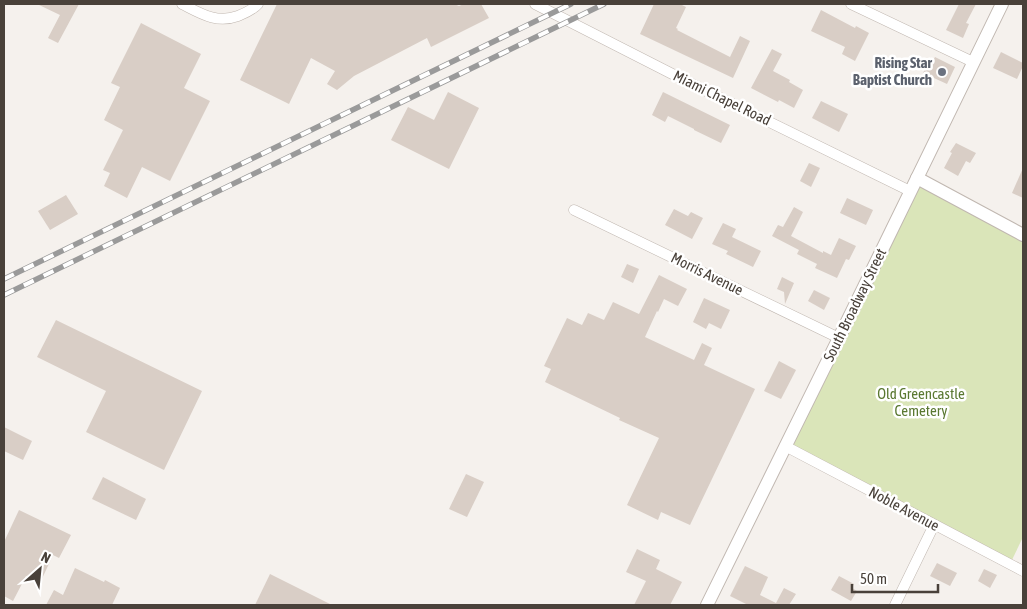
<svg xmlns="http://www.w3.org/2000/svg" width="1027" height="609" font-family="'Asap Condensed',sans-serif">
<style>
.green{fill:#dae5b9}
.building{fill:#d9cec6}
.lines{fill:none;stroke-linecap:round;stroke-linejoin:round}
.minor-casing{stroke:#c0b7b0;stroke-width:11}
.tertiary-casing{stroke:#c0b7b0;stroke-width:14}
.minor{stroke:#fff;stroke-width:10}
.tertiary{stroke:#fff;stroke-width:12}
.rail-casing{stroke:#9a9a9a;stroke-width:5.5}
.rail{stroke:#fff;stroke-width:4;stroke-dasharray:11;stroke-linecap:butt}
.worship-dot{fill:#6b7280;stroke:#fff;stroke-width:2}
.labels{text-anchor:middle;stroke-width:5;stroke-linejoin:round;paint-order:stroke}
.worship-label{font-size:15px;font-weight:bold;fill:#5b616d;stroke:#fff;text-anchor:end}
.street-label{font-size:15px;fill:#49413a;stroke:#fff}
.park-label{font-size:15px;fill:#5a7831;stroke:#fff}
</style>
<rect width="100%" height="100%" fill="#f5f1ed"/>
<polygon class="green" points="917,178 1023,235 1023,537 1010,564 785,446"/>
<g class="building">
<polygon points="37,4 79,4 58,43 48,38 60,15"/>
<polygon points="277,4 454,4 459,6 464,4 481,4 489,18 431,47 427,38 354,76 337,90 327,84 335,71 311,58 289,104 240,80"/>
<polygon points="654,4 680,4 686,7 676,28 678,29 677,30 730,57 740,36 750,41 733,78 640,34"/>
<polygon points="959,4 976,4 966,23 969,24 963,38 946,30"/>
<polygon points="821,10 855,28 856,26 869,33 855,61 842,54 845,47 811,31"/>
<polygon points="141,23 201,54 184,88 210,101 170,181 142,167 127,198 104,186 110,173 103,170 123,130 104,120 120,87 111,83"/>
<polygon points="772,49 782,54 773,71 790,80 789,82 803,90 794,108 779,100 778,102 751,88"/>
<polygon points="1001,52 1023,63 1023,66 1017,79 993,68"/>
<polygon points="935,57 955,67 947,84 923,73 927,65 930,66"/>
<polygon points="448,92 479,108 449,169 391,140 408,107 434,120"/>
<polygon points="663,92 730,125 721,143 694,130 694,129 668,116 665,122 652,115"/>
<polygon points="821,101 848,114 839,132 812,118"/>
<polygon points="956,143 976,153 970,163 966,161 958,176 944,168 952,153 950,152"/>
<polygon points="809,163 820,168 811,187 800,181"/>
<polygon points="1023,168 1023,198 1012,193"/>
<polygon points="66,195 78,214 50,230 38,211"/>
<polygon points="847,198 873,210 866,225 840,213"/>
<polygon points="794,207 803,212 791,236 823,253 823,251 831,255 839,238 856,246 849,260 846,259 837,278 815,268 817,264 797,254 799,250 772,236 778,225 783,227"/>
<polygon points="674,209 688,216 691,212 703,218 692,239 665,225"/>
<polygon points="723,223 736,229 732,237 761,251 753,267 726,254 728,251 712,244"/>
<polygon points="627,264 639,269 633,283 621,277"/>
<polygon points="659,275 687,289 678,306 664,299 658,312 657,311 645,337 694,360 702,343 712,348 704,365 755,389 690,525 661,512 658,520 627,505 659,438 619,420 620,418 545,382 551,369 544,366 567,318 582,325 588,313 604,320 613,302 639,314"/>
<polygon points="782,277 794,283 785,304 784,292 777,289"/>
<polygon points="814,290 830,298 824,310 808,301"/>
<polygon points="704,298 730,310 721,329 709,323 706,329 693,322"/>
<polygon points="56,320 202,391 164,470 86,432 106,391 37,357"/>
<polygon points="779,361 796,370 781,399 764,391"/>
<polygon points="4,427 32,441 23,460 4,451"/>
<polygon points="466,474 484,482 467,517 449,509"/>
<polygon points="103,477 146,499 136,520 92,499"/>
<polygon points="19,510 71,535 59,558 53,555 40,583 26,576 13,601 4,596 4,542"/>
<polygon points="637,549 660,560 656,569 682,582 670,605 634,605 646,581 626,572"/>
<polygon points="937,563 957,573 950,586 930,576"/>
<polygon points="745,566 768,577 760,595 776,603 784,588 796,594 789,605 748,605 730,596"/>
<polygon points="75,568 104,582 105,580 120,588 112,605 46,605 54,590 63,595"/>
<polygon points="984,569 997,575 990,588 978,581"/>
<polygon points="270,574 332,605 255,605"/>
<polygon points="839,576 854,584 852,588 857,591 851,601 831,590"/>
</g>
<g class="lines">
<defs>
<g id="minor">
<path d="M 182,4 C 200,13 216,24 238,16 C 245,13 253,10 258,4"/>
<polyline points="535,4 690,83 910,191"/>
<polyline points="851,4 973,62"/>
<polyline points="574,210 839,338"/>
<polyline points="785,446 1023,571"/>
<polyline points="895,605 934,525"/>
</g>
<g id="tertiary">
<polyline points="917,178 1023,235"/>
<polyline points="707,605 839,338 1002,4"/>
</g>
</defs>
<use href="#minor" class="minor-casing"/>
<use href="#tertiary" class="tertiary-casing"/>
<use href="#minor" class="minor"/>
<use href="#tertiary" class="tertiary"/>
<defs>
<g id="rail">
<polyline points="4,279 571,4"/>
<polyline points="4,295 604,4"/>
</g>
</defs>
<use href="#rail" class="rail-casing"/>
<use href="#rail" class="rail"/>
</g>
<circle class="worship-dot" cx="942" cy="72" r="5"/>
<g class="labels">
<g class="worship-label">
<text x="932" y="68">Rising Star<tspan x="932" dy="17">Baptist Church</tspan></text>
</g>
<g class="street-label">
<text transform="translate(722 98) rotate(26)" y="5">Miami Chapel Road</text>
<text transform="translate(707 274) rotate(26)" y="5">Morris Avenue</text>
<text transform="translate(855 305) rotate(-64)" y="5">South Broadway Street</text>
<text transform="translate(904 509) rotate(28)" y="5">Noble Avenue</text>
</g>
<g class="park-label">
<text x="921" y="399">Old Greencastle<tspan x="921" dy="17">Cemetery</tspan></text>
</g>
</g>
<rect width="1027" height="609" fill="none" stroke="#49413a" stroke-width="10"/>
<g transform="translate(40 569) rotate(27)" stroke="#ffffff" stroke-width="4" paint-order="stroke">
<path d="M0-4L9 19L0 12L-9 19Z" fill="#49413a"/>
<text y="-8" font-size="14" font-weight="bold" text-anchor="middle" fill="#49413a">N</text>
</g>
<path d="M852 584v8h86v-8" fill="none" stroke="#49413a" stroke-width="2.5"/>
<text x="860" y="584" font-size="15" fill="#49413a" stroke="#ffffff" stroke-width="4" paint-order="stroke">50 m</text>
</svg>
